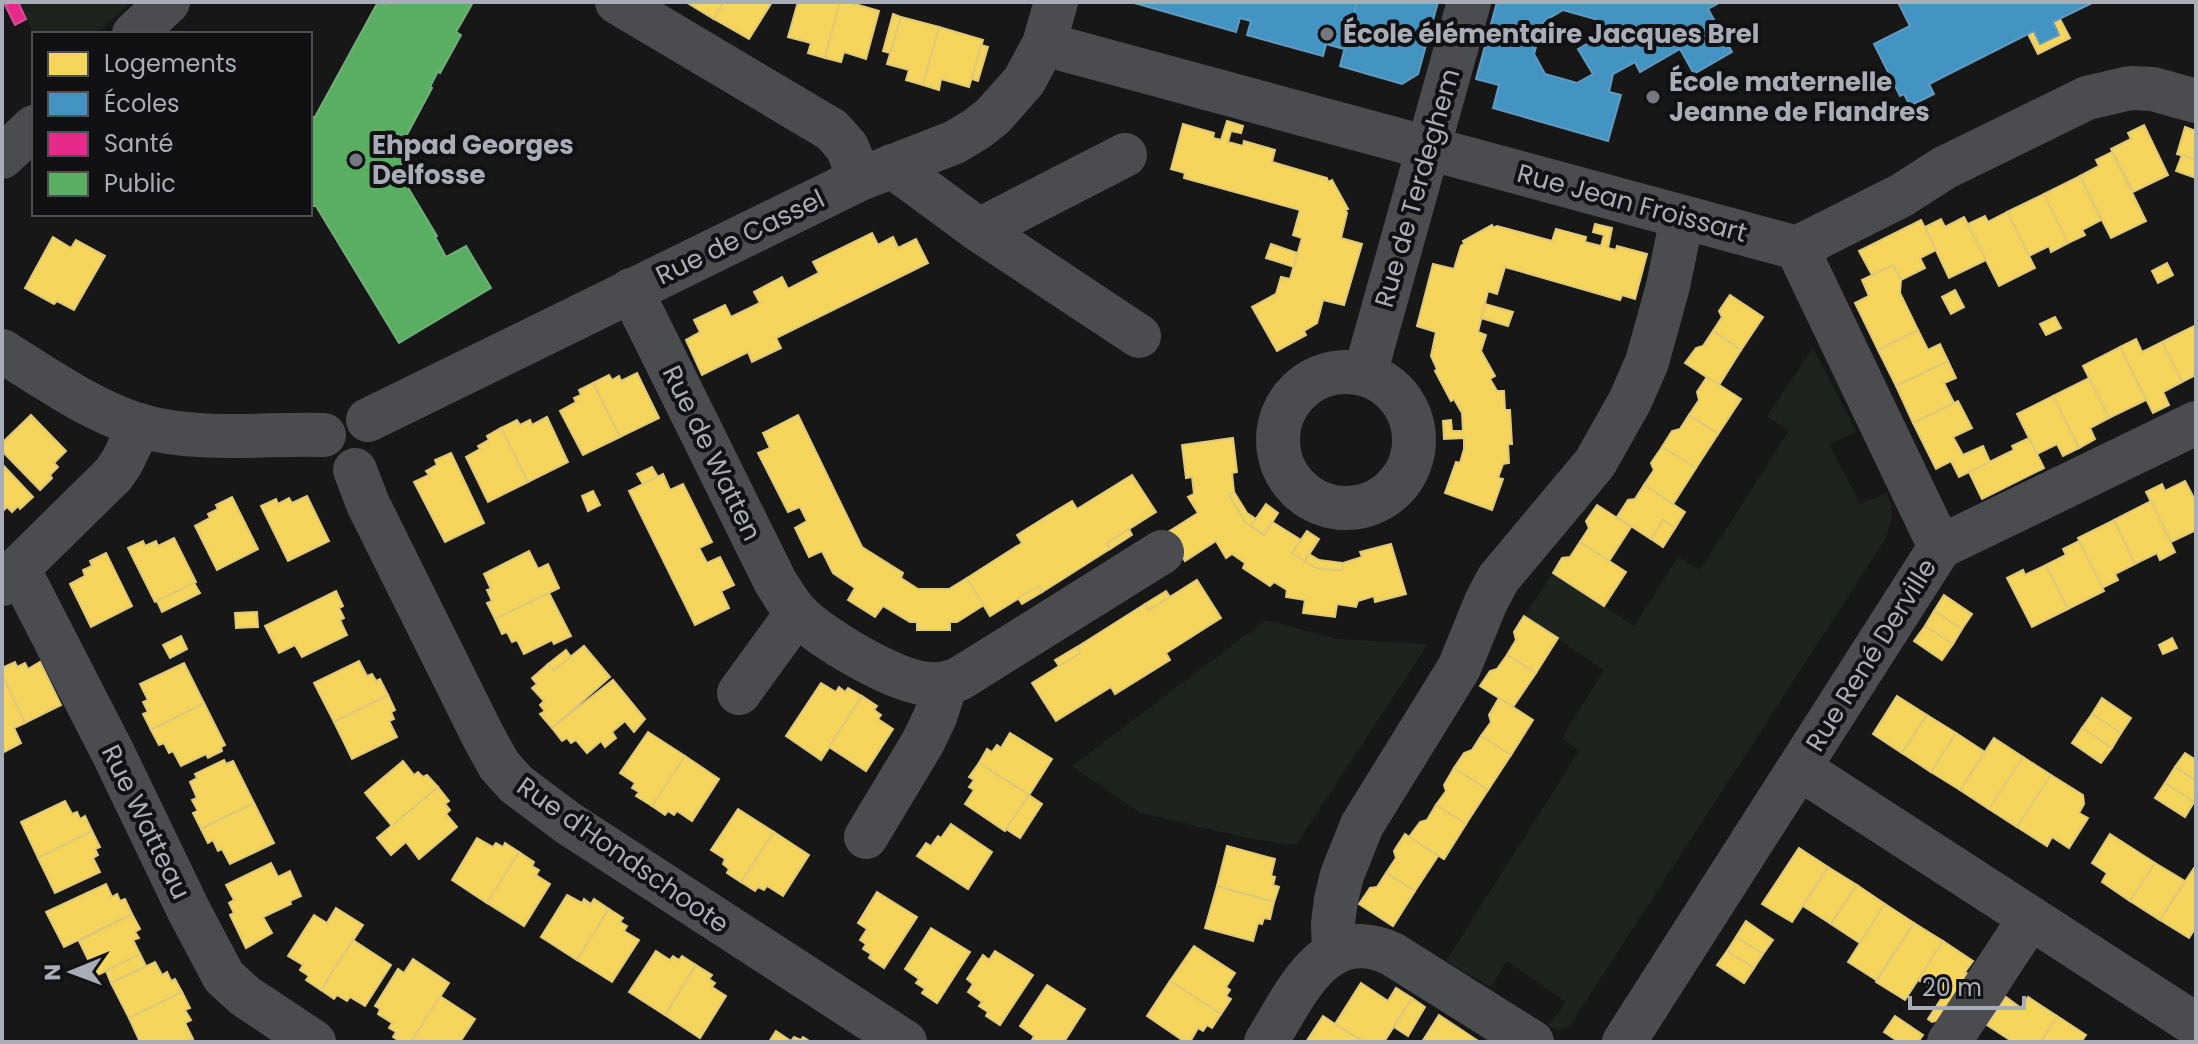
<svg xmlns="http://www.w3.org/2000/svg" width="2198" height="1044" font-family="Poppins,sans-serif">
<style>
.green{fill:#1d241e}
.homes{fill:#f6d55c;stroke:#dfc978;stroke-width:2}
.schools{fill:#4393c3;stroke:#619bc0;stroke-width:2;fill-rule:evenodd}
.health{fill:#e7298a;stroke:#d45198;stroke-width:2}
.public{fill:#5aae61;stroke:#71ae7b;stroke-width:2}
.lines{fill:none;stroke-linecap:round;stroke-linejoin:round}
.minor{stroke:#4b4c50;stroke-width:44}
.poi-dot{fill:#757880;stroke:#111113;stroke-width:3}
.labels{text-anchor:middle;stroke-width:8;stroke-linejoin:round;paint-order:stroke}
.poi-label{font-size:26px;font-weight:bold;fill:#a8adb8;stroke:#111113;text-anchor:start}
.street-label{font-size:26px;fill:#a8adb8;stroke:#111113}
</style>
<rect width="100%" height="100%" fill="#171717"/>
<g class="green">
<polygon points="18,2 131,2 96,34 34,34"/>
<path d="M 1813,348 L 1856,432 L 1829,444 L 1860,504 L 1887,493 C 1894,510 1892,520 1886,538 L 1569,1027 L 1559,1030 L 1548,1026 L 1566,1002 L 1507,961 L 1491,987 L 1446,961 L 1579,751 L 1562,738 L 1604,670 L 1524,616 L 1553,573 L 1634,626 L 1678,557 L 1700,570 L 1789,431 L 1767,416 Z"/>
<polygon points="1266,620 1336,639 1428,644 1296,845 1252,839 1140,813 1072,766"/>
</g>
<g class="homes">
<polygon points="686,2 724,2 714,19"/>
<polygon points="724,2 772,2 749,39 714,19"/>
<polygon points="798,2 840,2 825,58 808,53 811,43 788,37"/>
<polygon points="840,2 848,2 879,11 866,59 844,52 841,62 825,58"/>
<polygon points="893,14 901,17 890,53 883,51"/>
<polygon points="901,17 939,27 923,85 906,80 909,70 887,64"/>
<polygon points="2060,19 2070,38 2038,54 2028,34 2034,31 2040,44 2059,35 2053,22"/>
<polygon points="939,27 983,40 969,87 941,79 939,90 923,85"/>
<polygon points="981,45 988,47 978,81 972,79"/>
<polygon points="1227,121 1243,126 1241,133 1231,131 1228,142 1243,146 1244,141 1275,150 1272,162 1327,178 1328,182 1332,180 1348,209 1345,210 1347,213 1341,238 1362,244 1344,305 1323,300 1317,323 1304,331 1306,335 1277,351 1252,307 1276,294 1281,277 1290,279 1302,238 1293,235 1300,210 1184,178 1185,173 1171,169 1183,124 1214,133 1213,138 1221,140"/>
<polygon points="2144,125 2168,175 2133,192 2111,149 2131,139 2128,133"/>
<polygon points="2185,127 2196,131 2196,160 2177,154"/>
<polygon points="2112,152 2146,221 2111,238 2080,176 2099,166 2096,160"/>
<polygon points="2182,155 2196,160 2196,178 2176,171"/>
<polygon points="2080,176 2101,220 2082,230 2085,235 2068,243 2044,194"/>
<polygon points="2044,194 2068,243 2051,252 2049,246 2029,256 2007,212"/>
<polygon points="2007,212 2035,268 1999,286 1968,224 1985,216 1988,222"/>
<polygon points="1964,217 1986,260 1949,278 1925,227 1941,219 1945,227"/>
<polygon points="1921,220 1936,250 1920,258 1925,268 1901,280 1893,265 1872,275 1859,251"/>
<polygon points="1595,224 1612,228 1608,248 1616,250 1617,246 1647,254 1635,299 1622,295 1620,300 1505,267 1497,294 1488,291 1478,332 1486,335 1481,351 1495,376 1490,379 1497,391 1504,391 1505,410 1510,410 1512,444 1508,444 1509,463 1503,464 1498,478 1503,479 1492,510 1445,493 1456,462 1460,463 1464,449 1464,438 1444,439 1443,421 1451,420 1452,431 1463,431 1462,413 1454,399 1451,401 1435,371 1437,369 1431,356 1436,332 1417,326 1433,264 1454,269 1461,246 1464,244 1463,241 1492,225 1493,228 1497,226 1552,241 1556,229 1586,237 1585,242 1601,246 1604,235 1593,232"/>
<polygon points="872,233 878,245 893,237 898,248 916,239 928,263 776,338 781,348 752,362 748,352 702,375 686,340 700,332 694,320 725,305 731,317 760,303 754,292 782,277 788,289 819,273 813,262"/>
<polygon points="53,237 71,248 76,240 105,256 74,310 57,301 54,304 25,288"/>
<polygon points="1271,244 1297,253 1294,267 1266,258"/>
<polygon points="2167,263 2173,275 2158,283 2152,271"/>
<polygon points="1893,265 1901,280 1900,293 1918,330 1878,350 1855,303 1869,296 1862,280"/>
<polygon points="1955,290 1964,307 1951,314 1942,297"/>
<polygon points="1730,295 1763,317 1741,350 1713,331 1722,317 1719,311"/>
<polygon points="1485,304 1513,312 1508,326 1481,318"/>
<polygon points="2055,317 2061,328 2046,335 2040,324"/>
<polygon points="2196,325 2196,375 2182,382 2162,342"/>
<polygon points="1918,330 1928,350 1940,344 1948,361 1896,386 1878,350"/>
<polygon points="1713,331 1741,350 1719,385 1685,363 1696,348 1703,346"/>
<polygon points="2136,339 2142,352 2162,342 2182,382 2163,392 2169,405 2153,413 2120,347"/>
<polygon points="2120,347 2146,400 2109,418 2083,366"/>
<polygon points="1948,361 1956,378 1944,383 1954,403 1913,423 1896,386"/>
<polygon points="637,373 659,418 620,437 593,383 609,375 612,380 619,376 621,381"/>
<polygon points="1707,377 1741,399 1718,434 1689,415 1699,400 1697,392"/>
<polygon points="2089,378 2109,418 2090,428 2095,439 2079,448 2053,396"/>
<polygon points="593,383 620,437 583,455 560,411 576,402 574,398 581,395 579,390"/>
<polygon points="2053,396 2079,448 2063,456 2057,444 2037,454 2017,414"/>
<polygon points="1958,401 1972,428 1953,437 1963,455 1983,446 1990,462 1959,477 1951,461 1936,469 1913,423"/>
<polygon points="31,415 66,451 54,463 58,467 50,475 52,478 40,490 2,451 2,443"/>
<polygon points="798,415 862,547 903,573 901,578 918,589 949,589 967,578 984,605 957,622 950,622 950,630 917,630 917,622 910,622 883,606 875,617 848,600 855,588 833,573 822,551 809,557 795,528 807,521 800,507 788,512 758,453 770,448 763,433"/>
<polygon points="1689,415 1718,434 1696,468 1662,447 1672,431 1680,429"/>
<polygon points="547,417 568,462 528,482 501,428 517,420 520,425 530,420 532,425"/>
<polygon points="501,428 528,482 488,502 466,457 480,449 478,446 489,440 487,436"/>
<polygon points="1233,438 1237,472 1232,473 1234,492 1229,495 1245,522 1264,535 1272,522 1301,540 1292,553 1316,568 1342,571 1343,563 1362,557 1360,552 1391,544 1406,594 1375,602 1374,596 1358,601 1356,607 1337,604 1335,617 1303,613 1305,600 1286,597 1287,590 1274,582 1270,586 1243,568 1245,563 1232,554 1226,558 1216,541 1185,561 1168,532 1198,513 1188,497 1194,494 1192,477 1186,478 1182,445"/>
<polygon points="2029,438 2044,468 1982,499 1969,472 2014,450 2012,446"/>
<polygon points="1662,447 1696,468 1673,504 1644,485 1654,470 1651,463"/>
<polygon points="451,453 484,523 445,542 414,482 429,475 426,471 437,465 435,460"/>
<polygon points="2,464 33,497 20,509 18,506 12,512 7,507 2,512"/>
<polygon points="652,467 658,477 643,484 637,474"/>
<polygon points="663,474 670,490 683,484 712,542 699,548 707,563 720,557 734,585 721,591 729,608 695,625 629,491"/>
<polygon points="1132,475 1156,512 1107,543 1110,549 1042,592 1039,586 990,616 967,578 1022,543 1017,535 1049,515 1072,501 1077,509"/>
<polygon points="2185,481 2196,502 2196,530 2171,542 2146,492 2162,484 2165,491"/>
<polygon points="1644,485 1685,512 1675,528 1663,520 1651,539 1617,517 1628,500 1635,499"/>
<polygon points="593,491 600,505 588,511 582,496"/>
<polygon points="1234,492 1247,513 1256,519 1251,526 1245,522 1229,495"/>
<polygon points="307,496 329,541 288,561 261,506 276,499 278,504 289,498 292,503"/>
<polygon points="232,497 258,549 217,570 195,526 210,518 208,514 218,509 216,505"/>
<polygon points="2151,501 2175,552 2160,560 2157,553 2135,564 2114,520"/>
<polygon points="1266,504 1278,513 1264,535 1251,526"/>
<polygon points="1597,505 1631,527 1609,561 1580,542 1589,528 1586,521"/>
<polygon points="1663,520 1675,528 1663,547 1651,539"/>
<polygon points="2114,520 2135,564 2115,574 2118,580 2102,588 2078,538"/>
<polygon points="1129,529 1132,535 1110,549 1107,543"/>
<polygon points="1307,531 1319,539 1305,561 1292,553"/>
<polygon points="174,538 196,582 155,602 128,548 143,541 145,546 156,541 158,546"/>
<polygon points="2079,541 2104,591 2068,609 2046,565 2066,555 2063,549"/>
<polygon points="1580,542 1626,572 1604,606 1553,573 1562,558 1570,557"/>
<polygon points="529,551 538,569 548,564 559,588 495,619 487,603 492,601 487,590 491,589 484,574"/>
<polygon points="106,553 132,606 91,627 70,584 85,576 83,570 92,566 90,561"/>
<polygon points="1309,554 1319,560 1343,563 1342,571 1316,568 1305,561"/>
<polygon points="2046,565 2068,609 2032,627 2007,578 2023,570 2025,575"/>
<polygon points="1197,580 1221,618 1166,653 1170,660 1115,694 1111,687 1056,721 1032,683 1080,653 1077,647 1145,604 1149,610"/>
<polygon points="194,583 200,593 162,612 157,601"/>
<polygon points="1039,586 1042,592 1022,604 1018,598"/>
<polygon points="336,591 343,606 339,608 344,618 340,620 347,635 302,657 295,645 279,653 265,626"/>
<polygon points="1166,591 1170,597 1149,610 1145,604"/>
<polygon points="549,593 571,636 554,644 552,640 524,654 517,640 512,642 507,632 502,634 495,619"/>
<polygon points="1944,595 1972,614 1962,629 1934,611"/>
<polygon points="1934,611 1962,629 1953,644 1925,626"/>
<polygon points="257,612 258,627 236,628 235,613"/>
<polygon points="1524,616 1558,638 1536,673 1507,655 1516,640 1514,632"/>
<polygon points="1925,626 1953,644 1942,660 1914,641"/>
<polygon points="181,636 187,649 170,658 163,645"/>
<polygon points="2172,638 2177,648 2163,654 2159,645"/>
<polygon points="584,646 610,677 552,728 540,714 545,711 540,705 544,701 532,688 537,684 532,678 548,664 554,670"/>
<polygon points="1077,647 1080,653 1059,666 1055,660"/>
<polygon points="566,650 571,657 554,670 548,664"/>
<polygon points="1507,655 1536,673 1513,707 1480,686 1490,671 1497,669"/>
<polygon points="359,661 367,676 372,674 376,681 380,679 388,695 334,722 314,683"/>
<polygon points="15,662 17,667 25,663 28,669 40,662 61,705 25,723 2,675 2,668"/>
<polygon points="184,663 204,703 151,730 143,714 148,712 143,702 148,700 140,684"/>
<polygon points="2,675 25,723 14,728 21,743 2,753"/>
<polygon points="613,680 645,719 634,732 625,721 612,732 616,738 605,747 601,741 587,753 576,740 571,743 567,738 562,741 552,728"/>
<polygon points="821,683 836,692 839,687 845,692 848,688 862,696 821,760 786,736"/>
<polygon points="388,695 395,710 391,712 394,719 389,721 397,737 352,759 334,722"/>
<polygon points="862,696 877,706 874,710 881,715 878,719 893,729 866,771 829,747"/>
<polygon points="1897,696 1927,715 1902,753 1873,734"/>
<polygon points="1499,698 1533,720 1511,755 1481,736 1491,722 1489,715"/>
<polygon points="2102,698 2131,718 2121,733 2092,714"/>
<polygon points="204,703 225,745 221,747 222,751 208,758 206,754 181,766 173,751 169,753 164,743 159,745 151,730"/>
<polygon points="2092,714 2121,733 2112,748 2082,728"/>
<polygon points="1927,715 1956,733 1931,772 1902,753"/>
<polygon points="2082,728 2112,748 2101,763 2072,743"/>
<polygon points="648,732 685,756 652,806 636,796 639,792 632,788 635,783 620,773"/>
<polygon points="1010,733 1052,759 1029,795 979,763 987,749 992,752 997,745 1001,748"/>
<polygon points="1956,733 1985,752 1960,790 1931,772"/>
<polygon points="1481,736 1511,755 1488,790 1454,768 1464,753 1472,750"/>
<polygon points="1994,738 2023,757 1989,809 1960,790"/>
<polygon points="2185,753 2196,760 2196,781 2175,767"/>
<polygon points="685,756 719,779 692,821 677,811 674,815 668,811 665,815 652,806"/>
<polygon points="2023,757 2051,775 2017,827 1989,809"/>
<polygon points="224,760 226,764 233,761 254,803 201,829 193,813 198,811 192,800 197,798 190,782 197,778 195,774"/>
<polygon points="403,761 414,775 418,772 423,777 427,775 438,787 392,826 365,793"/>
<polygon points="979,763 1029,795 1005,831 965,804 974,790 969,787 974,780 969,777"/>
<polygon points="2175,767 2196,781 2194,802 2165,783"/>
<polygon points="1454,768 1488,790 1466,824 1436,805 1446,791 1444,785"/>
<polygon points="2051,775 2083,795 2084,804 2079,813 2088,818 2069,848 2052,837 2047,846 2017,827"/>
<polygon points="2165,783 2194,802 2185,817 2155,798"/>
<polygon points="438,787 449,801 445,804 450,810 446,814 457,827 419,859 406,842 391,855 377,838"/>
<polygon points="1029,795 1042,804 1020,838 1006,829"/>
<polygon points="65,801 72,814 77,812 80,819 85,816 92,831 38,858 21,822"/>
<polygon points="254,803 274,843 230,864 222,849 218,851 213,840 208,843 201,829"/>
<polygon points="1436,805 1466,824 1444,859 1409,837 1420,822 1427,820"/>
<polygon points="738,809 774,832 741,882 727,873 729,869 723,864 725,859 711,850"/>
<polygon points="951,824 992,852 968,889 917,856 926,843 931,846 938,836 941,838"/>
<polygon points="92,831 100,847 95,849 98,855 93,858 100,872 55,893 38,858"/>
<polygon points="774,832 809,855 783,896 767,886 764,890 758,887 755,891 741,882"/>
<polygon points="1405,834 1438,856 1415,891 1386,873 1396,858 1394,851"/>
<polygon points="2110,834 2155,863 2130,901 2102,882 2107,873 2092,863"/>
<polygon points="477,838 493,847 496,843 503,847 505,843 519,852 487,903 452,880"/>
<polygon points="1227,846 1275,859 1271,876 1275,877 1273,885 1279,887 1274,902 1217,886"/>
<polygon points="1799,848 1828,867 1792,922 1762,904"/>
<polygon points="519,852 534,862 532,866 539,870 536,875 550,884 524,926 487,903"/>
<polygon points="271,863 278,877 290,871 301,896 290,901 291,904 263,917 272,933 246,948 230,915 234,913 229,903 234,900 226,885"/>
<polygon points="2155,863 2185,881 2160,920 2130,901"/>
<polygon points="1828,867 1857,885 1831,924 1803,906"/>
<polygon points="2194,868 2196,869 2196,927 2189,938 2160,920"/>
<polygon points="1386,873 1415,891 1393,926 1359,904 1370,888 1377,887"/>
<polygon points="106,884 112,897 117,894 120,901 125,899 132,914 64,947 46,912"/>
<polygon points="1857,885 1885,904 1860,943 1831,924"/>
<polygon points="1217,886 1274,902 1270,919 1264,918 1262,924 1258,923 1253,941 1205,928"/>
<polygon points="877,892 917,917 884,968 869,958 871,954 863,949 866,944 860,940 867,929 858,923"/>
<polygon points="567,895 582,903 584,899 591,904 594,899 609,909 577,960 541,937"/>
<polygon points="1885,904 1914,923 1876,980 1848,962"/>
<polygon points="336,908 363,925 321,990 306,980 309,976 300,970 303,965 288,956 314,915 327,923"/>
<polygon points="609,909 623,918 620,922 627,926 624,931 639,940 612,982 577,960"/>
<polygon points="132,914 140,929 135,932 139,938 133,940 140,954 96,976 79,941"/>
<polygon points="1746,921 1773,940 1763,954 1736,937"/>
<polygon points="1914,923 1943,941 1905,1000 1876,982"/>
<polygon points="931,928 970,952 937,1003 922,993 925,989 916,983 919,979 905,969"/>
<polygon points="1736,937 1763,954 1754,968 1727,951"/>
<polygon points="353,940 391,965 365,1006 350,997 347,1001 337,995 334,999 321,990"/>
<polygon points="1943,941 1973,961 1965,972 1981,982 1960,1014 1932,1022 1928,1019 1943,996 1918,980"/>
<polygon points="1194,946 1235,973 1226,987 1230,990 1226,996 1231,999 1221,1014 1170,981"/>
<polygon points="656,951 670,960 673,956 679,960 682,956 696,965 665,1015 629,992"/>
<polygon points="995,951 1033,975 1000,1025 986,1016 988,1012 979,1006 982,1002 968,992 973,984 967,979 983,955 989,960"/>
<polygon points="1727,951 1754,968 1744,983 1717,965"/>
<polygon points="140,954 146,966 111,983 106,971"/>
<polygon points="413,959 449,983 411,1042 401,1042 393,1037 396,1032 389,1028 392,1023 378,1014 380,1009 375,1006 398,969 404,973"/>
<polygon points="155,962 162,975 167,972 171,981 175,979 182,992 129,1018 111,983"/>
<polygon points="696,965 712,975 709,979 715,983 712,987 726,996 700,1038 665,1015"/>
<polygon points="1170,981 1221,1014 1212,1028 1207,1025 1203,1031 1198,1028 1190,1042 1185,1042 1147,1016"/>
<polygon points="1361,983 1388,1001 1396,988 1412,998 1384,1042 1364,1042 1335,1024"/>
<polygon points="1047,985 1085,1009 1064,1042 1035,1042 1032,1040 1034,1036 1020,1026"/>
<polygon points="182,992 190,1008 185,1010 191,1020 185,1023 193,1039 190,1040 191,1042 140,1042 129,1018"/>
<polygon points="440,996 475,1019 460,1042 411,1042"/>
<polygon points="2006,997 2021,1008 2028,997 2057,1016 2041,1042 2013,1042 1987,1025"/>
<polygon points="1412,998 1425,1007 1408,1036 1394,1027"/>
<polygon points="1439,1015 1478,1041 1477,1042 1422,1042"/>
<polygon points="1323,1016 1335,1024 1362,1041 1306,1042"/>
<polygon points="1895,1016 1923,1035 1918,1042 1899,1042 1884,1032"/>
<polygon points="2057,1016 2086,1035 2081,1042 2041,1042"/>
<polygon points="776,1031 791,1041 794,1037 801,1040 803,1037 811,1042 769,1042"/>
</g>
<g class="schools">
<polygon points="1131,2 1357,2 1344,49 1326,44 1323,56 1247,35 1251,21 1240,18 1236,32"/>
<polygon points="1357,2 1438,2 1418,74 1402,84 1340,66"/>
<path d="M 1497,2 L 1716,2 L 1717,4 L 1708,9 L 1732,52 L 1694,74 L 1680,49 L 1640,72 L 1635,62 L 1613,74 L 1609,92 L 1621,95 L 1608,141 L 1493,108 L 1499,85 L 1476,79 ZM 1563,10 L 1595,19 L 1604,34 L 1578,49 L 1593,74 L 1577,83 L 1545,74 L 1534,54 L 1543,22 Z"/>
<polygon points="1898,2 2094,2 2053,22 2059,35 2040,44 2034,31 2028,34 1929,84 1934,94 1910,106 1904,94 1900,96 1874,44 1910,26"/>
</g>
<polygon class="health" points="13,2 18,2 26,19 15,25 5,5"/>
<polygon class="public" points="378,2 386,5 388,2 469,2 472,4 456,32 461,35 440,73 438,71 430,87 432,88 402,144 401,176 437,236 435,237 446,257 466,246 491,288 399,343 316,206 310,206 310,117 315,117"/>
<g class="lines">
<g class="minor">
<polyline points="617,2 832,130 847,147 860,179"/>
<polyline points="134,34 168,2"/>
<polyline points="1044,44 1797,248 1902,195 1944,168 2087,98 2130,88 2153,89 2196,101"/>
<polyline points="2,157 34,127"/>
<polyline points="892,166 979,230 1139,336"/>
<polyline points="979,230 1125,155"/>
<path d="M 631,290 L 776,583 C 783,593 789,605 798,614 C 821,638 895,682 929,684 C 940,685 949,683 959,679 L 1162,552"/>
<path d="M 2,351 C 45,378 89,409 138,425 C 197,443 263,433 324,435"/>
<circle cx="1346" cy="440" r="68"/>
<polyline points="1365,374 1469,2"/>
<polyline points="368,420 860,179 955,142 978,128 993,116 1024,81 1044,44 1056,2"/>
<polyline points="355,470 368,504 483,736 499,765 516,784 568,823 905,1042"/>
<polyline points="1940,547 2196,423"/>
<polyline points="18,568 113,753 189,911 224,977 245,996 314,1042"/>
<polyline points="2,584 113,475 122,462 140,425"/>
<polyline points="739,693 797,613"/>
<polyline points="1799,768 2196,1025"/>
<polyline points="866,837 923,742 935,717 946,684"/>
<polyline points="1334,951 1333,923 1336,900 1342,875 1362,825 1459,668 1486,602 1498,579 1595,463 1630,401 1647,362 1668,286 1682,218"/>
<path d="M 1266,1042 C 1295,996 1324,922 1392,954 L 1532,1042"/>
<polyline points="1624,1042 1940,547 1797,248"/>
<polyline points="1949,1042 2030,918"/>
</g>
</g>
<g class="poi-dot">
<circle cx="1327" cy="34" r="8"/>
<circle cx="1653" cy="97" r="8"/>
<circle cx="356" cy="160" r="8"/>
</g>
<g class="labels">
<g class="poi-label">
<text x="1343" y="43">École élémentaire Jacques Brel</text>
<text x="1669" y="91">École maternelle<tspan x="1669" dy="30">Jeanne de Flandres</tspan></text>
<text x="372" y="154">Ehpad Georges<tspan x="372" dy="30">Delfosse</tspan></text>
</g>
<g class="street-label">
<text transform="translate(1417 188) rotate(-74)" y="9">Rue de Terdeghem</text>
<text transform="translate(1632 203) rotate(15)" y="9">Rue Jean Froissart</text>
<text transform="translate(740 237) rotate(-26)" y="9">Rue de Cassel</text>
<text transform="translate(712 453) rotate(64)" y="9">Rue de Watten</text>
<text transform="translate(1871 655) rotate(-58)" y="9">Rue René Derville</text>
<text transform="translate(146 822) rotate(64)" y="9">Rue Watteau</text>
<text transform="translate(623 855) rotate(35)" y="9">Rue d'Hondschoote</text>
</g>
</g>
<rect width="2198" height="1044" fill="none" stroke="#a8adb8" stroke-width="8"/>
<rect x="32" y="32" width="280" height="184" fill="#111113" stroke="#4d4f55" stroke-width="2"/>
<rect x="48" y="52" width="40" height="24" fill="#f6d55c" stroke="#4d4f55" stroke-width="2"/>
<text x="104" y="72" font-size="24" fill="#a8adb8">Logements</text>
<rect x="48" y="92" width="40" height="24" fill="#4393c3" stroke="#4d4f55" stroke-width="2"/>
<text x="104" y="112" font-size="24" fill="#a8adb8">Écoles</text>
<rect x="48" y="132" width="40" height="24" fill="#e7298a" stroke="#4d4f55" stroke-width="2"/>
<text x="104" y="152" font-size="24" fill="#a8adb8">Santé</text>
<rect x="48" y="172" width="40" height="24" fill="#5aae61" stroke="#4d4f55" stroke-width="2"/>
<text x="104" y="192" font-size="24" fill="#a8adb8">Public</text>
<g transform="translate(72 972) rotate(269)" stroke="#111113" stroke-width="6" paint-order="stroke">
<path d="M0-6L14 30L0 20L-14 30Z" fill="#a8adb8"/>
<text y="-12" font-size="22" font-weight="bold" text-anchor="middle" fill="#a8adb8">N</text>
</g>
<path d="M1910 996v12h114v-12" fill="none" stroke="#a8adb8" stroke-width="4"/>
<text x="1922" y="996" font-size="24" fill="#a8adb8" stroke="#111113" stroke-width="6" paint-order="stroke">20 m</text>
</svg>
